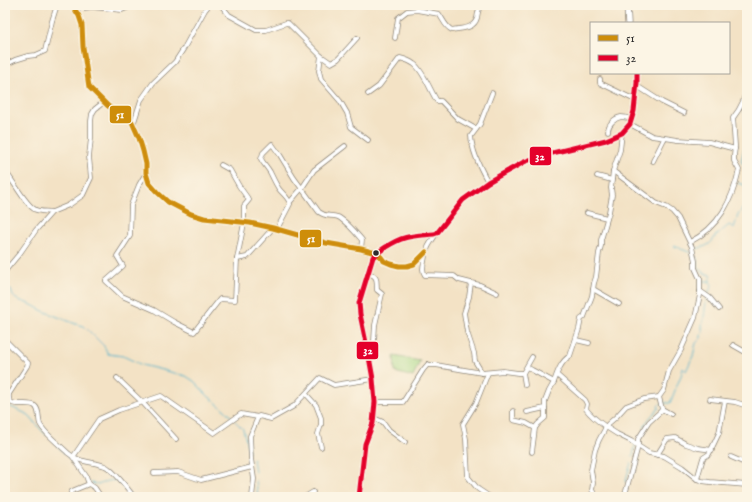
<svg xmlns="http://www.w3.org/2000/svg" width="752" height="502" font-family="'IM FELL English',serif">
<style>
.green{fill:#a7d784;stroke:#698158}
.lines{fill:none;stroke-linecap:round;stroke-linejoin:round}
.stream{stroke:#4db1cc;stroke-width:1}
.minor-casing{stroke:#8f8678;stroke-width:5.5}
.major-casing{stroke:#8f8678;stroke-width:7}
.minor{stroke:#fff;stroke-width:4}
.major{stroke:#fff;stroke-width:5.5}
.bus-1-casing{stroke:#fcf5e5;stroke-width:8}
.bus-2-casing{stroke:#fcf5e5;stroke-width:8}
.bus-1{stroke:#ce8d09;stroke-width:5}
.bus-2{stroke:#e4002b;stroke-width:5}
.bus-dot{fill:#2b2b2b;stroke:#fcf5e5;stroke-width:1.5}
.line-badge{stroke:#fcf5e5;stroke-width:1.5}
.badge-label{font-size:11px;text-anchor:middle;font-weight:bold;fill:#fff}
</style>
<rect width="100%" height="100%" fill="#fcf5e5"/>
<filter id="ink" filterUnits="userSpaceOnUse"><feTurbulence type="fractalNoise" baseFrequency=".025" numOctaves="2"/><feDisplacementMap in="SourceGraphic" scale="8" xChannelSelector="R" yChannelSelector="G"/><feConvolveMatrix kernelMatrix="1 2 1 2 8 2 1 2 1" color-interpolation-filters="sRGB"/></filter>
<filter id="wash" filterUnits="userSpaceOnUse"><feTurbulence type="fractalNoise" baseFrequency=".012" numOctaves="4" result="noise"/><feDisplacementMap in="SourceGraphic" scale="16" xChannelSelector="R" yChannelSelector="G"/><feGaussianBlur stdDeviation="0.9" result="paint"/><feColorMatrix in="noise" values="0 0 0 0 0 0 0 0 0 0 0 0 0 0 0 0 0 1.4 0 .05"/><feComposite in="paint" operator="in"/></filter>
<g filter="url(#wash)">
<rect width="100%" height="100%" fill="#f3e2c5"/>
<polygon class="green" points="394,356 420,361 413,377 395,372"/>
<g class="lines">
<g class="stream">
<polyline points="747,107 744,110 747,125"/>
<polyline points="746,171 747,168 744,164 742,163 741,162 745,145 747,141"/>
<polyline points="746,172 745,177 747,181"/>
<polyline points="738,183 747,186"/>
<polyline points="675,245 675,247 677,246 681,249 692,253"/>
<path d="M 694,249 C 706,247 711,245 716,235 L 718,235 L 719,233 L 729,225 L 734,228 L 738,215 L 743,208 L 747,208"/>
<polyline points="696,257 698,262 698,267 702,270 703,273 711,275 712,276 710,279 710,283"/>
<polyline points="702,281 709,281"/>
<polyline points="5,289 11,290 13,296 16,299 32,305 41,310 53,315 76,324 84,326 104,346 108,354 123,356 142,365 186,376 195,382 208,396 226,411 232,418"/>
<polyline points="708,296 709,290 711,289 712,285 711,283"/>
<path d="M 702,328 C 702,323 703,321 704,317 C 705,311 705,305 707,299"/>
<polyline points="5,396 7,399 9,406 20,411 27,414 46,435"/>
<polyline points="662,403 670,403 682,373 683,368 686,371 693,356 696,343 701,338 701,333 703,332 702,328"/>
<polyline points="235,421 243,429 249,452"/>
<path d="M 644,427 C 647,419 654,414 659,408 L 658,406 L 660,404"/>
<polyline points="55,444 75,464"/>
<polyline points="633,456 635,445"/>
<polyline points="253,459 255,472"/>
<polyline points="256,480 258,497"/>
<path d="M 626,482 C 627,475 629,469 631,463"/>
<polyline points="91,483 98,485 107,481 117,480 131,497"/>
</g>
</g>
</g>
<g filter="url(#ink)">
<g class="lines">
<defs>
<g id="minor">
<polyline points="221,5 229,15 256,30 266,30 286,23 288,23 321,56 331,63 338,59 357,38"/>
<polyline points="75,9 92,7 122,10 134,5"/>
<path d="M 395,38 L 398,18 L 407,11 L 417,10 L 439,14 C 443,19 445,27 452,30 C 462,28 474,29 477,18 C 478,13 478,9 481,5"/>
<polyline points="321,56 319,71 321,79 340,101 347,113 351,127 368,140"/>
<polyline points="5,65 15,60 28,56 36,55 45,51 52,21 57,5"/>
<polyline points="600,79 600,83 635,100"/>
<polyline points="637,86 662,102 684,113"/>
<path d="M 368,94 L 379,86 L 400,58 C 404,59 410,61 414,64 C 423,70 431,92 437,101 L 441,101 L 458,119 L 476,129"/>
<polyline points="630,124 652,136 678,140 709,142 735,149"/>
<polyline points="133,125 141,100 153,83 175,62 184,48 205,10 209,5"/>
<path d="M 608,131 C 608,124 615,118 621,117 C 625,117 628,118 631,119"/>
<polyline points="653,161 664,139"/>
<path d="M 5,171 C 13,180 26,206 36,210 C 41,212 47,211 52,212"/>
<polyline points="146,173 139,185 131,205 130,236 117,256 123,266 106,281 122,296 154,310 174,322 194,332 220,299 235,300 237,259 244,223 244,206 249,200 239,186 230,170 221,165"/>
<polyline points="597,176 612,180"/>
<path d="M 488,182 C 480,168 472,152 471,136 L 480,124 L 492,93"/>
<polyline points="290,202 302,188 314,170 345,146"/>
<polyline points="587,213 607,218"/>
<path d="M 277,229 L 290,204 C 289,198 283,194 279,189 C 275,183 273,178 270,172 C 267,167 263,163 261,159 L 263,153 L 272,144 L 280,155 L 294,178 L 319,212 C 327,218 330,214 338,217 C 346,221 356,233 362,240 L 361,249"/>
<path d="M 437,233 C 430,243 425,250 424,262 C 423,267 422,271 425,275 L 454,276 L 459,280 L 471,283"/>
<path d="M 690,242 C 719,227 732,201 739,170 L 734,161 L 734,156 L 735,146 L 733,118 C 740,109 746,99 746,88 C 746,80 744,80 747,71"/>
<path d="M 376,253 C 380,256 382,260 386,262 C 393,266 405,268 413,264 C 418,261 421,256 425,253"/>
<polyline points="237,259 247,257 273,228"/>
<polyline points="5,271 20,253 36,230 52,212 69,205 83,195 91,178 89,157 91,138 91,121 92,114 95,109 104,102"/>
<path d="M 369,273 C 379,278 376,280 377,290 L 382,294 L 375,325 L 373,358 L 370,361"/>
<polyline points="593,289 619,304"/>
<polyline points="700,291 710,298 719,309"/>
<path d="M 5,340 L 28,363 L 27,366 L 9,394 C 7,411 27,400 35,406 C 40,410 38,419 40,424 C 44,433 60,445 68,453 C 79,463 91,461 105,466 C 114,470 128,489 134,497"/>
<polyline points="576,340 589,343"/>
<polyline points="733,345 747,353"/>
<polyline points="428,365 436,365 482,373 503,371 518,373 523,373 525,385"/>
<polyline points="527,367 532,370 554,382 549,391 545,401 545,418 538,424 535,428 532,452"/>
<polyline points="482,373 475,361 474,353 467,332 464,313 469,297 471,283 480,285 497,293"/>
<polyline points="488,373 476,403 463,424 466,439 468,477 478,489 490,497"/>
<polyline points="523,373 532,357"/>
<path d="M 557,375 L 585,400 L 587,404 L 586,409 C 591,416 599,422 606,427 L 608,424 L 616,417 L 626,406 L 644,399 L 659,397"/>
<polyline points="117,378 142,402 176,439"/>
<path d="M 554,382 C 557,373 561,361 570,356 L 579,329 L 581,319 L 584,317 L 592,296 L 594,283 L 596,277 L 599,253 L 601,246 L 601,240 L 609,212 L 612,195 L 611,188 L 613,171 L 620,150 L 622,133"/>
<polyline points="306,394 316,405 321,418 321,425 318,434 321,447"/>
<polyline points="710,399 735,402 747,406"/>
<polyline points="375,402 403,402 423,370 428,364"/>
<polyline points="662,409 671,414"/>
<polyline points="513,411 513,420 526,423 535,428"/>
<polyline points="527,412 545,408"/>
<polyline points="374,418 383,422 389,430 405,442"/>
<polyline points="657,455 667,439 675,438 686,444 698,448 712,450"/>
<polyline points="731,457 747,464"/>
<polyline points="154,473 178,472 201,480 252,467"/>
<polyline points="697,479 703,458 709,454 719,433 725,401"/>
<polyline points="89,484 86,476 73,457 99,419 119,410 161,396 214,433 241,414 258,417"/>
<polyline points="69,497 72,491 89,484 95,488 101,497"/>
<polyline points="252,497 254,479 251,459 250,436 258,417 259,416 271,419 294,406 320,378 334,385 373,379"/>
<polyline points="305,497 313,492"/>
<polyline points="596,497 592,490 593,483 591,470 595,450 599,440 606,427 617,434 631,441 638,446 638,439 649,422 661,411 662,409 659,397 664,390 669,371 681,350 695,318 700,295 700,279 695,268 695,261 692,247 678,218 672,211 666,207 656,203 613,171"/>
<polyline points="624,497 626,491 638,446 649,453 664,456 682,467 697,479 702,481 710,482 747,485"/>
</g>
<g id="major">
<polyline points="72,5 79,16 82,25 83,47 89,87 108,106 132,122 139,138 143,151 146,164 146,173 149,183 157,192 168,202 191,214 204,218 250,223 273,228 326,243 361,249 376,253"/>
<polyline points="627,5 628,23"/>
<path d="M 359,497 L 365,444 L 373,423 L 375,402 L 373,379 L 369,357 L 360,314 L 359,303 L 373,257 C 377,253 381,250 386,247 C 404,235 413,236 434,234 L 437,233 L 463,200 L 488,182 L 524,162 L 540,156 L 606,140 L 622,133 L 630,124 L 634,111 L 637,83 L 637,73"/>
</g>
</defs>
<use href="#minor" class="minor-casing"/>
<use href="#major" class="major-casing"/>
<use href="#minor" class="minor"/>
<use href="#major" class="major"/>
<defs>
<polyline id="bus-1" points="72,5 79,16 82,25 83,47 89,87 108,106 132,122 139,138 143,151 146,164 146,173 149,183 157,192 168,202 191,214 204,218 250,223 273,228 326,243 361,249 376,253 381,257 384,261 391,264 399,266 407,266 414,264 426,252"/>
<path id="bus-2" d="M 359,497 L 365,444 L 373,423 L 375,402 L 373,379 L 369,357 L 360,314 L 359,303 L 373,257 C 377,253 381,250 386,247 C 404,235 413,236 434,234 L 437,233 L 463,200 L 488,182 L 524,162 L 540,156 L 606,140 L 622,133 L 630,124 L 634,111 L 637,83 L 637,73"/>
</defs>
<use href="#bus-1" class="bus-1-casing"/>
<use href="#bus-2" class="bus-2-casing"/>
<use href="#bus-1" class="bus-1"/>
<use href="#bus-2" class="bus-2"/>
</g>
</g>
<circle class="bus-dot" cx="376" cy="253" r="3.5"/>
<g class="line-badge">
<rect x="109" y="105" width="23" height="19" rx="4" fill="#ce8d09"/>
<rect x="529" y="146" width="23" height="20" rx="4" fill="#e4002b"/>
<rect x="299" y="229" width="23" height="19" rx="4" fill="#ce8d09"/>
<rect x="356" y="341" width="23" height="19" rx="4" fill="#e4002b"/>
</g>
<g class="badge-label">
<text x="120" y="118">51</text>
<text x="540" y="160">32</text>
<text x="311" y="242">51</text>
<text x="368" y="354">32</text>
</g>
<rect width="752" height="502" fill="none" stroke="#fcf5e5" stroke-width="20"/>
<rect x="590" y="22" width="140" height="52" fill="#fcf5e5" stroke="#a8a49b"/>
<rect x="598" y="35" width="20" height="6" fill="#ce8d09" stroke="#a8a49b"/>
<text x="626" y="42" font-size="12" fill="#2b2b2b">51</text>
<rect x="598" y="55" width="20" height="6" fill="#e4002b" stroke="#a8a49b"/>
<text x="626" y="62" font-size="12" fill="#2b2b2b">32</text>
</svg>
